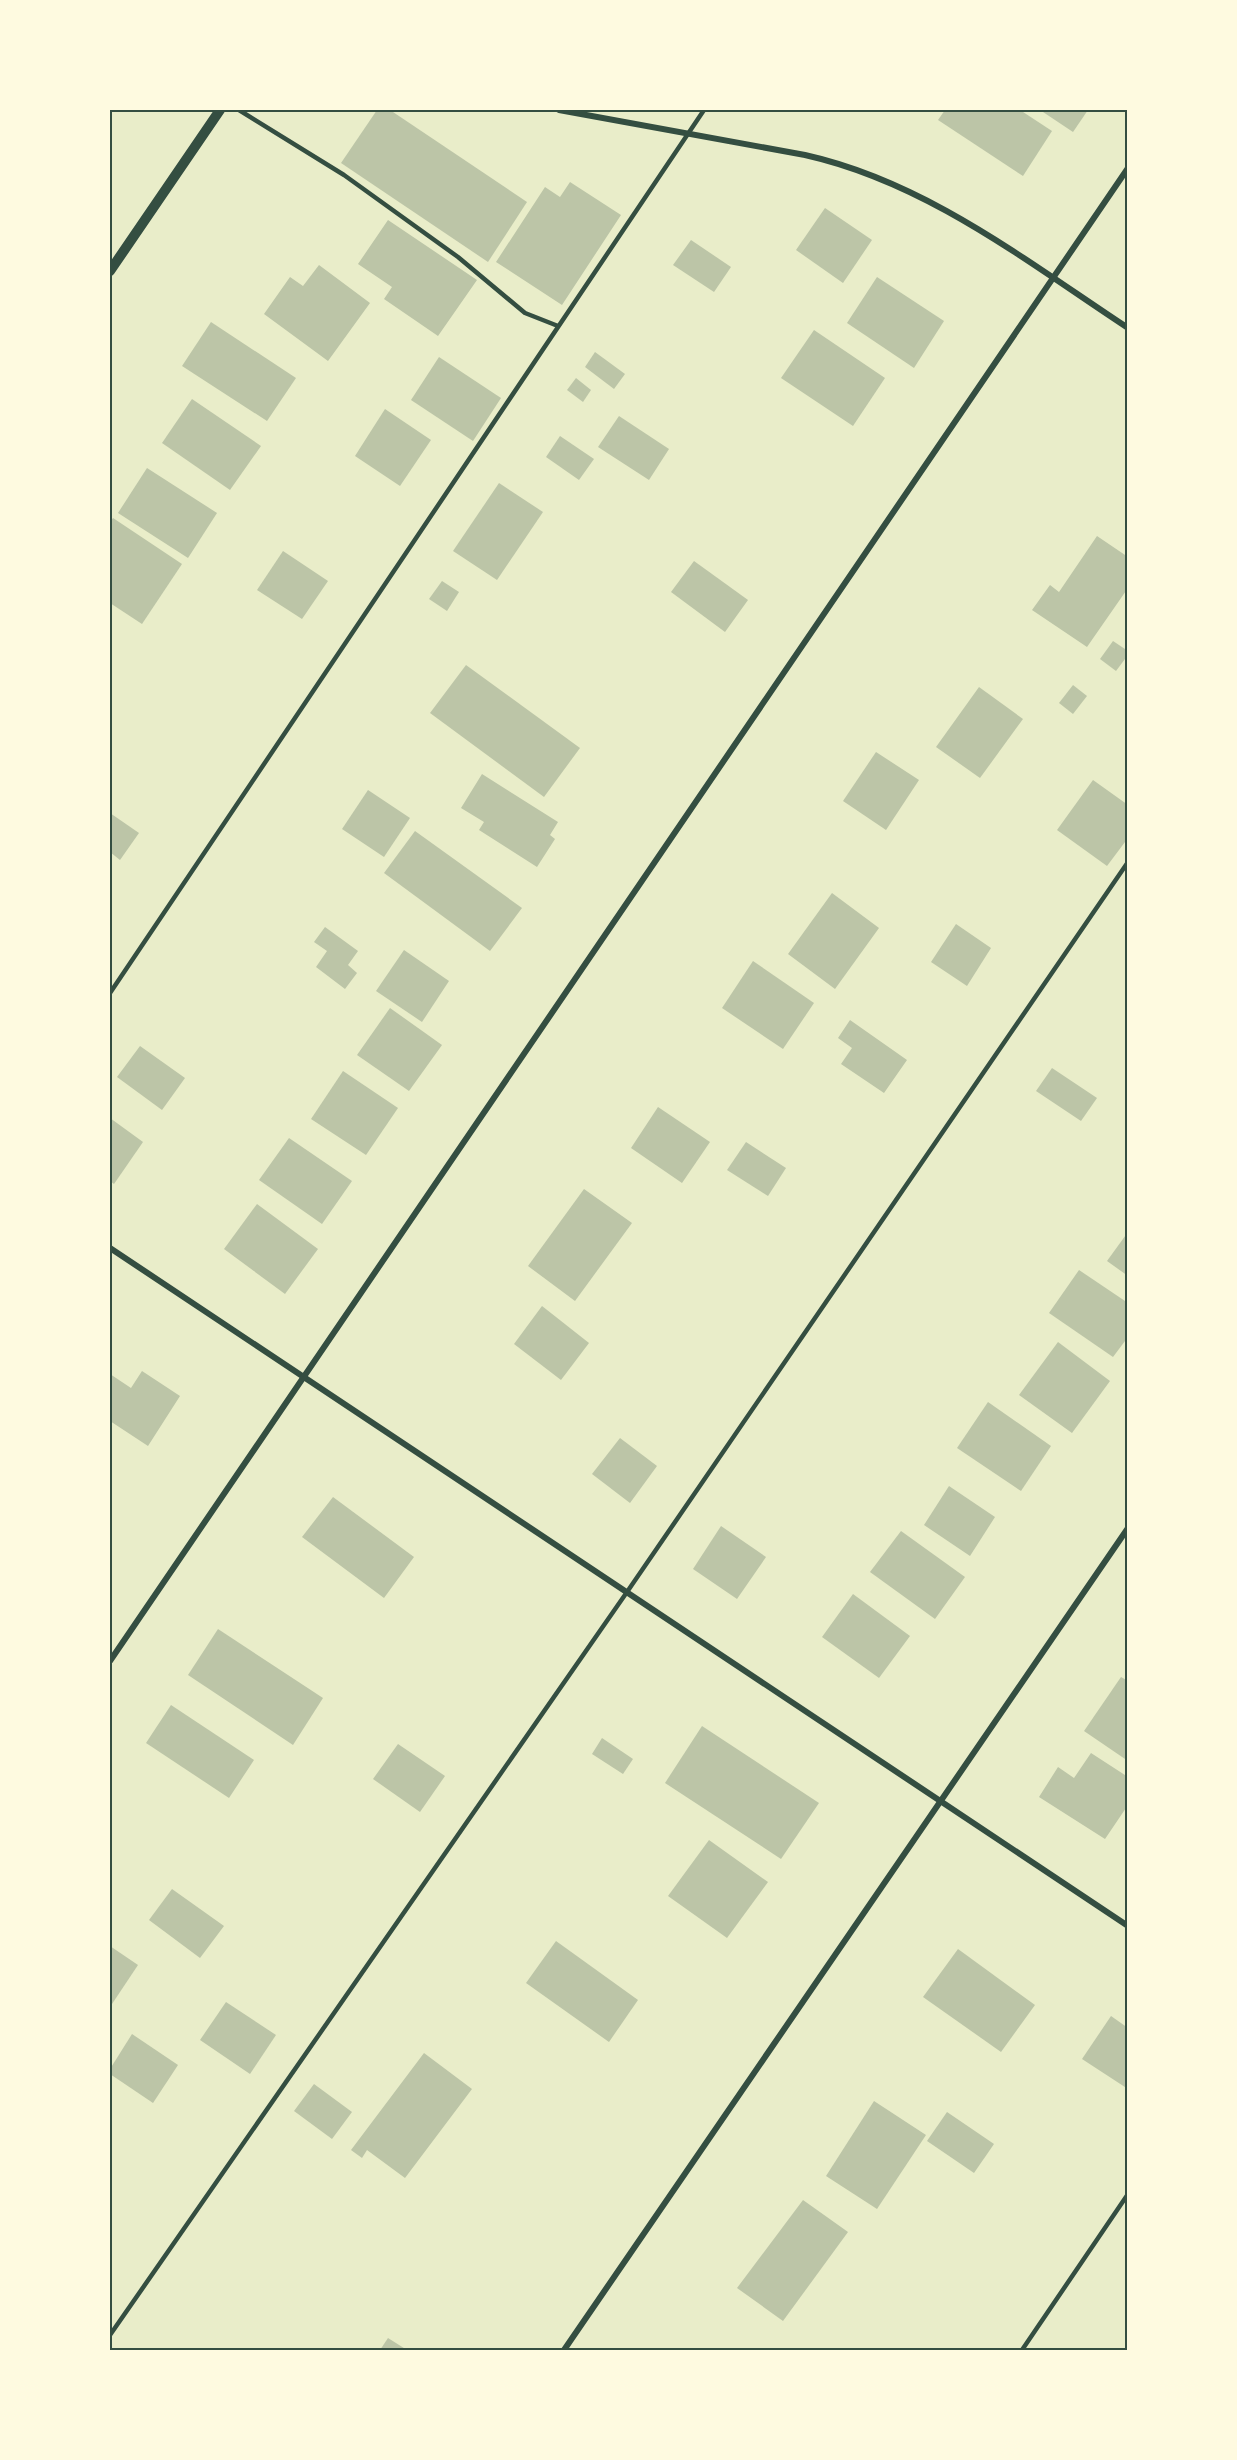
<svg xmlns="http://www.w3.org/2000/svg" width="1237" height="2460" font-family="'Golos Text',sans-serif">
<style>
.building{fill:#bcc5a7}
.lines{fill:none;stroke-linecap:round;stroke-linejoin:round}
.service{stroke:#344e41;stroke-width:4.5}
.minor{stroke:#344e41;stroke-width:6}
.tertiary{stroke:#344e41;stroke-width:10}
.neatline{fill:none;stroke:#344e41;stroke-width:2}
</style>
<rect width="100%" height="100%" fill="#e9edc9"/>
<g class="building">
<polygon points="377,110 390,110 527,202 488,262 341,163"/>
<polygon points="945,110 1020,110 1052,131 1023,176 938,120"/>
<polygon points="1040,110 1088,110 1073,132"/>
<polygon points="570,182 621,215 562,305 496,262 545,187 560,197"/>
<polygon points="825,208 872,240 843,283 796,250"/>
<polygon points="388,220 477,280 438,336 384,299 392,287 358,264"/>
<polygon points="691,240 731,267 714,292 673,265"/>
<polygon points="319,265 370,303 328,361 264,314 290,277 303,286"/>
<polygon points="877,277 944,321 914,368 847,323"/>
<polygon points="211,322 296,378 267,421 182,366"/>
<polygon points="814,330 885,378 853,426 781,378"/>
<polygon points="595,352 625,374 614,389 585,367"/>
<polygon points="439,357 501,398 473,441 411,400"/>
<polygon points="576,378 591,390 583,402 567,390"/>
<polygon points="192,399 261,446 230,490 162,443"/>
<polygon points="385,409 431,440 400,486 355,456"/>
<polygon points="619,416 669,449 649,480 598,447"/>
<polygon points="560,436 594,459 579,480 546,457"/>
<polygon points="147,468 217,513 188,558 118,513"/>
<polygon points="499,483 543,512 497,580 453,551"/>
<polygon points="113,518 182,564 142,624 110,603 110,522"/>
<polygon points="1097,536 1128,557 1128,588 1087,647 1032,610 1050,585 1059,592"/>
<polygon points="283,551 328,581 302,619 257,590"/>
<polygon points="694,561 748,600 725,632 671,592"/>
<polygon points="442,581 459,592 447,611 429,599"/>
<polygon points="1113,641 1128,651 1128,655 1116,671 1100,659"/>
<polygon points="466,665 580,748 544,797 430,713"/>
<polygon points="1073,685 1087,696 1073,714 1059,703"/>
<polygon points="979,687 1023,719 980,778 936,747"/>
<polygon points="876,752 919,780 886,830 843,801"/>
<polygon points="482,774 558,822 550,835 555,839 537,867 479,830 484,822 461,808"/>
<polygon points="1093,780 1128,805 1128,838 1107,866 1057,830"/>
<polygon points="368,790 410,818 384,857 342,829"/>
<polygon points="110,813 139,833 120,860 110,852"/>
<polygon points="415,831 522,908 490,951 384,873"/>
<polygon points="832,893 879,928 835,989 788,954"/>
<polygon points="956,924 991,948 967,986 931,962"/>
<polygon points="325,927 358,951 348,965 357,973 345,989 316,967 327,951 314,942"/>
<polygon points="404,950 449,981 422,1022 376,991"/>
<polygon points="753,961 814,1003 783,1049 722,1008"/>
<polygon points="390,1008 442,1045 409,1091 357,1055"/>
<polygon points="850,1020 907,1060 884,1093 841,1064 852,1048 838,1038"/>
<polygon points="140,1046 185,1078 162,1110 117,1077"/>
<polygon points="1052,1068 1097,1098 1081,1121 1036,1091"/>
<polygon points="343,1071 398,1108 366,1155 311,1119"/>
<polygon points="658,1107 710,1142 682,1183 631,1148"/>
<polygon points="110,1118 143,1142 114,1184 110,1181"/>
<polygon points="289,1138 352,1181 322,1224 259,1180"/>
<polygon points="746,1142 786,1168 768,1196 727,1170"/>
<polygon points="584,1189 632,1223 575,1301 528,1266"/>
<polygon points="257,1204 318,1249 285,1294 224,1249"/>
<polygon points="1128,1232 1128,1276 1107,1261"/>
<polygon points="1079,1270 1128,1303 1128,1337 1113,1357 1049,1313"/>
<polygon points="542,1306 589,1343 561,1380 514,1344"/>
<polygon points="1058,1342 1110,1381 1072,1433 1019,1395"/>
<polygon points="142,1371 180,1396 148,1446 110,1421 110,1374 131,1388"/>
<polygon points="988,1402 1051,1446 1021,1491 957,1448"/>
<polygon points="620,1438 657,1466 630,1503 592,1474"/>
<polygon points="949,1486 995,1517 970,1556 924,1525"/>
<polygon points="333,1497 414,1557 384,1598 302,1537"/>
<polygon points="721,1526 766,1557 737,1599 693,1569"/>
<polygon points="901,1531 965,1577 935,1619 870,1572"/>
<polygon points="853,1594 910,1636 879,1678 822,1637"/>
<polygon points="218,1629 323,1698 293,1745 188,1675"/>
<polygon points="1121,1677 1128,1681 1128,1761 1084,1731"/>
<polygon points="171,1705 254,1760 229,1798 146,1743"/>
<polygon points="702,1726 819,1803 781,1859 665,1783"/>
<polygon points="602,1738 633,1759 623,1774 592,1754"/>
<polygon points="398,1744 445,1776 420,1812 373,1779"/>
<polygon points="1091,1753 1128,1777 1128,1805 1105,1839 1039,1797 1058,1767 1074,1778"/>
<polygon points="709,1840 768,1882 727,1938 668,1896"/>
<polygon points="172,1889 224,1926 200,1958 149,1920"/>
<polygon points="556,1941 638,2000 609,2042 526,1983"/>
<polygon points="110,1946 138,1965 110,2007"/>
<polygon points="958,1949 1035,2005 1001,2052 923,1997"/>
<polygon points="226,2002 276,2035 250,2074 200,2040"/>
<polygon points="1111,2016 1128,2028 1128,2089 1082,2059"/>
<polygon points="132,2034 178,2065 153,2103 110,2074 110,2069"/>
<polygon points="424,2053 472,2089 405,2178 367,2150 362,2158 351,2150"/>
<polygon points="314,2084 352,2112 332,2139 294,2111"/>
<polygon points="874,2101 926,2135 877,2209 826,2176"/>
<polygon points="947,2112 994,2144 974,2173 927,2141"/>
<polygon points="803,2200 848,2232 783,2321 737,2288"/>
<polygon points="388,2338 407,2350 380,2350"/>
</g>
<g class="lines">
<g class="service">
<polyline points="239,110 344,175 458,257 525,313 558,326"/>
<polyline points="110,993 704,110"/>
<polyline points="110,2335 627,1592 1128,862"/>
<polyline points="1022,2350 1128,2194"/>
</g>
<g class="minor">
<path d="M 559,110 L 805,155 C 926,182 1026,261 1128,328"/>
<polyline points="110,1248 1128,1926"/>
<polyline points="110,1661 1128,168"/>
<polyline points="564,2350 1128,1528"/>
</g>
<polyline class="tertiary" points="110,271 220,110"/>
</g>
<rect width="1237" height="2460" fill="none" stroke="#fefae0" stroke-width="222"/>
<rect x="111" y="111" width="1015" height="2238" class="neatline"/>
</svg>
